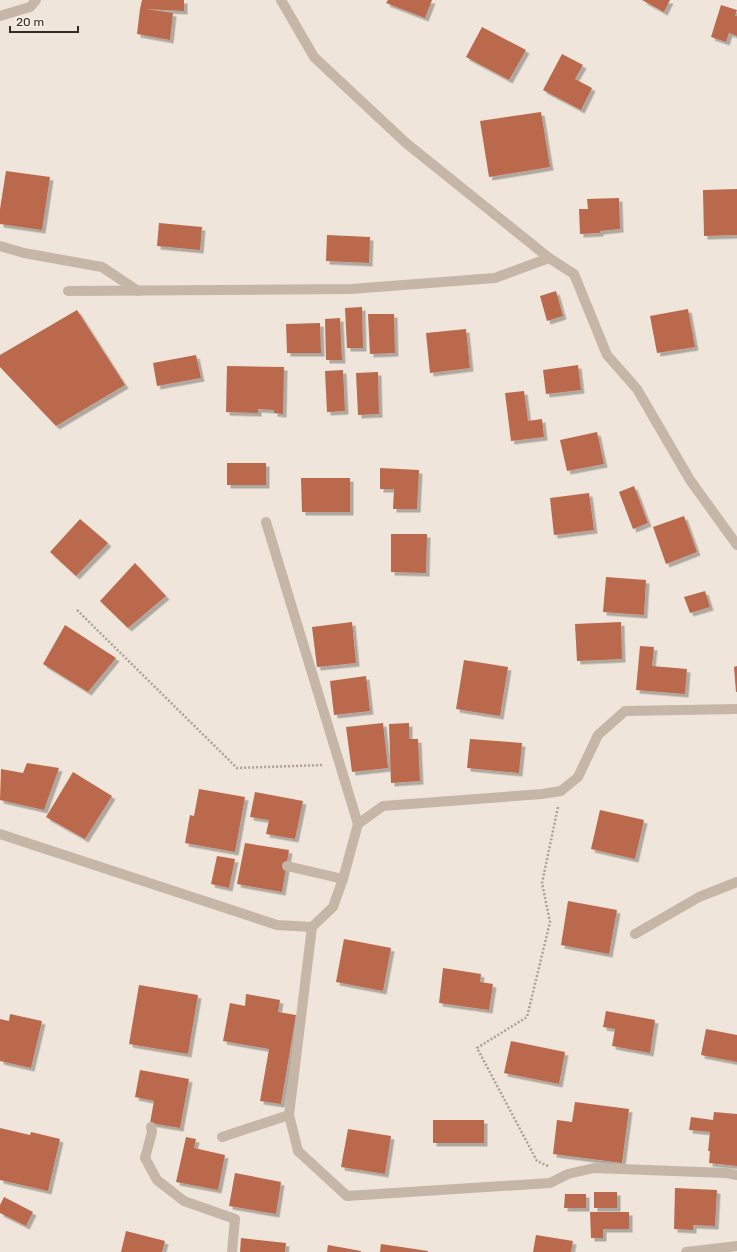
<svg xmlns="http://www.w3.org/2000/svg" width="737" height="1252" font-family="Rubik,sans-serif">
<style>
.building{fill:#ba694d;filter:url(#shadow)}
.lines{fill:none;stroke-linecap:round;stroke-linejoin:round}
.path{stroke:#b1a092;stroke-width:2.5;stroke-dasharray:2 2;stroke-linecap:butt}
.minor{stroke:#c6b6a8;stroke-width:10}
</style>
<defs>
<filter id="shadow"><feDropShadow dx="3.5" dy="3.5" stdDeviation="0" flood-color="#0004"/></filter>
</defs>
<rect width="100%" height="100%" fill="#efe5da"/>
<g class="building">
<polygon points="142,0 184,0 184,11 146,9 173,13 170,40 137,34 140,9"/>
<polygon points="388,0 432,0 425,18 386,3"/>
<polygon points="642,0 670,0 664,12"/>
<polygon points="721,5 737,10 735,16 737,16 737,36 729,33 726,42 711,37"/>
<polygon points="482,27 526,50 509,80 466,57"/>
<polygon points="562,54 583,65 575,79 592,88 581,110 543,90"/>
<polygon points="541,112 550,167 489,177 480,121"/>
<polygon points="6,171 50,177 42,230 0,224 0,209"/>
<polygon points="737,189 737,235 704,236 703,190"/>
<polygon points="619,198 620,229 600,231 600,233 580,234 579,209 588,209 587,199"/>
<polygon points="159,223 202,227 200,250 157,246"/>
<polygon points="327,235 370,237 369,263 326,261"/>
<polygon points="556,291 563,316 547,321 540,296"/>
<polygon points="362,307 363,348 347,348 345,308"/>
<polygon points="688,309 695,347 657,353 650,316"/>
<polygon points="77,310 125,385 56,426 0,367 0,355"/>
<polygon points="368,314 394,314 395,353 370,354"/>
<polygon points="340,318 342,360 326,360 325,319"/>
<polygon points="320,323 321,353 287,353 286,324"/>
<polygon points="466,329 470,368 430,373 426,333"/>
<polygon points="196,355 201,378 157,386 153,363"/>
<polygon points="578,365 581,390 546,394 543,370"/>
<polygon points="227,366 284,367 283,414 274,413 274,410 258,409 258,413 226,412"/>
<polygon points="343,370 345,411 327,412 325,371"/>
<polygon points="378,372 379,414 358,415 356,373"/>
<polygon points="524,391 528,421 542,419 544,437 511,441 505,393"/>
<polygon points="597,432 604,464 567,471 560,440"/>
<rect x="227" y="463" width="39" height="22"/>
<polygon points="380,468 419,470 417,509 393,509 394,489 380,489"/>
<polygon points="301,478 350,478 350,512 302,512"/>
<polygon points="634,486 648,523 633,529 619,492"/>
<polygon points="589,493 594,530 554,535 550,498"/>
<polygon points="684,516 697,552 666,564 653,527"/>
<polygon points="80,519 108,543 76,576 50,552"/>
<polygon points="391,534 427,534 426,573 391,572"/>
<polygon points="135,563 166,596 128,628 100,601"/>
<polygon points="606,577 646,580 644,615 603,612"/>
<polygon points="705,591 710,607 690,613 684,597"/>
<polygon points="352,622 356,663 317,667 312,627"/>
<polygon points="621,622 622,659 577,661 575,624"/>
<polygon points="65,625 116,658 88,692 43,664"/>
<polygon points="640,646 654,647 652,666 687,669 685,694 636,690"/>
<polygon points="464,660 508,667 500,716 456,709"/>
<polygon points="737,666 737,692 736,692 734,667"/>
<polygon points="366,676 370,711 334,715 330,681"/>
<polygon points="383,723 388,768 352,772 346,727"/>
<polygon points="409,723 409,739 418,739 420,781 391,783 389,724"/>
<polygon points="470,739 522,743 519,773 467,768"/>
<polygon points="27,763 59,768 44,810 0,800 1,769 23,773"/>
<polygon points="73,772 112,796 85,839 46,817"/>
<polygon points="199,789 245,797 235,852 185,843 190,815 194,816"/>
<polygon points="255,792 303,801 295,839 266,834 269,820 250,817"/>
<polygon points="600,810 644,820 635,859 591,849"/>
<polygon points="245,843 289,850 282,892 237,884"/>
<polygon points="217,856 235,859 229,888 211,884"/>
<polygon points="568,901 617,910 609,954 561,945"/>
<polygon points="344,939 391,948 383,991 336,982"/>
<polygon points="443,968 481,974 480,982 493,984 489,1010 439,1003"/>
<polygon points="139,985 198,995 188,1054 129,1044"/>
<polygon points="246,994 280,1000 278,1012 296,1015 281,1104 260,1101 269,1049 223,1041 230,1003 245,1006"/>
<polygon points="606,1011 655,1020 650,1053 612,1046 615,1029 603,1027"/>
<polygon points="10,1014 42,1021 31,1068 0,1061 0,1019 9,1021"/>
<polygon points="706,1029 737,1035 737,1062 701,1055"/>
<polygon points="511,1041 565,1052 559,1084 504,1073"/>
<polygon points="140,1070 189,1079 180,1128 150,1123 154,1101 135,1097"/>
<polygon points="575,1102 629,1109 622,1163 553,1154 557,1120 572,1122"/>
<polygon points="714,1112 737,1114 737,1166 709,1163 710,1151 708,1151 710,1132 689,1130 691,1117 713,1120"/>
<rect x="433" y="1120" width="51" height="23"/>
<polygon points="0,1128 30,1135 31,1132 60,1139 48,1191 0,1180"/>
<polygon points="348,1129 391,1136 385,1174 341,1167"/>
<polygon points="186,1137 196,1139 194,1148 225,1155 218,1190 176,1182"/>
<polygon points="235,1173 281,1182 276,1214 229,1206"/>
<polygon points="675,1188 717,1190 715,1226 693,1225 693,1230 674,1229"/>
<rect x="594" y="1192" width="23" height="16"/>
<polygon points="565,1194 586,1194 586,1208 564,1208"/>
<polygon points="4,1197 33,1212 26,1226 0,1213 0,1205"/>
<polygon points="590,1212 629,1212 629,1229 603,1229 603,1238 591,1238"/>
<polygon points="126,1231 165,1241 162,1252 121,1252"/>
<polygon points="536,1235 573,1241 571,1252 533,1252"/>
<polygon points="241,1238 286,1243 285,1252 240,1252"/>
<polygon points="381,1244 428,1251 428,1252 380,1252"/>
<polygon points="328,1245 361,1251 361,1252 327,1252"/>
</g>
<g class="lines">
<g class="path">
<polyline points="77,610 237,768 323,765"/>
<polyline points="548,1166 537,1161 477,1048 527,1017 550,922 542,883 558,807"/>
</g>
<g class="minor">
<polyline points="281,0 314,57 406,143 549,258"/>
<polyline points="0,16 30,7 36,0"/>
<polyline points="0,246 24,253 102,267 138,291"/>
<polyline points="68,291 351,289 495,278 549,258 574,274 607,355 637,389 690,480 737,545"/>
<polyline points="266,522 358,824"/>
<polyline points="0,834 277,925 312,927 333,907 343,879 358,824 383,806 542,794 561,791 578,777 598,735 625,711 737,709"/>
<polyline points="287,866 343,879"/>
<polyline points="312,927 289,1115 298,1151 347,1196 550,1183 568,1174 594,1168 726,1173 737,1175"/>
<polyline points="635,934 699,897 737,882"/>
<polyline points="151,1127 152,1132 145,1158 157,1180 184,1201 235,1219 232,1252"/>
<polyline points="222,1137 289,1115"/>
<polyline points="686,1252 737,1246"/>
</g>
</g>
<path d="M10 26v6h68v-6" fill="none" stroke="#332b27" stroke-width="2"/>
<text x="16" y="26" font-size="12" fill="#332b27" stroke="#f7efe6" stroke-width="3" paint-order="stroke">20 m</text>
</svg>
